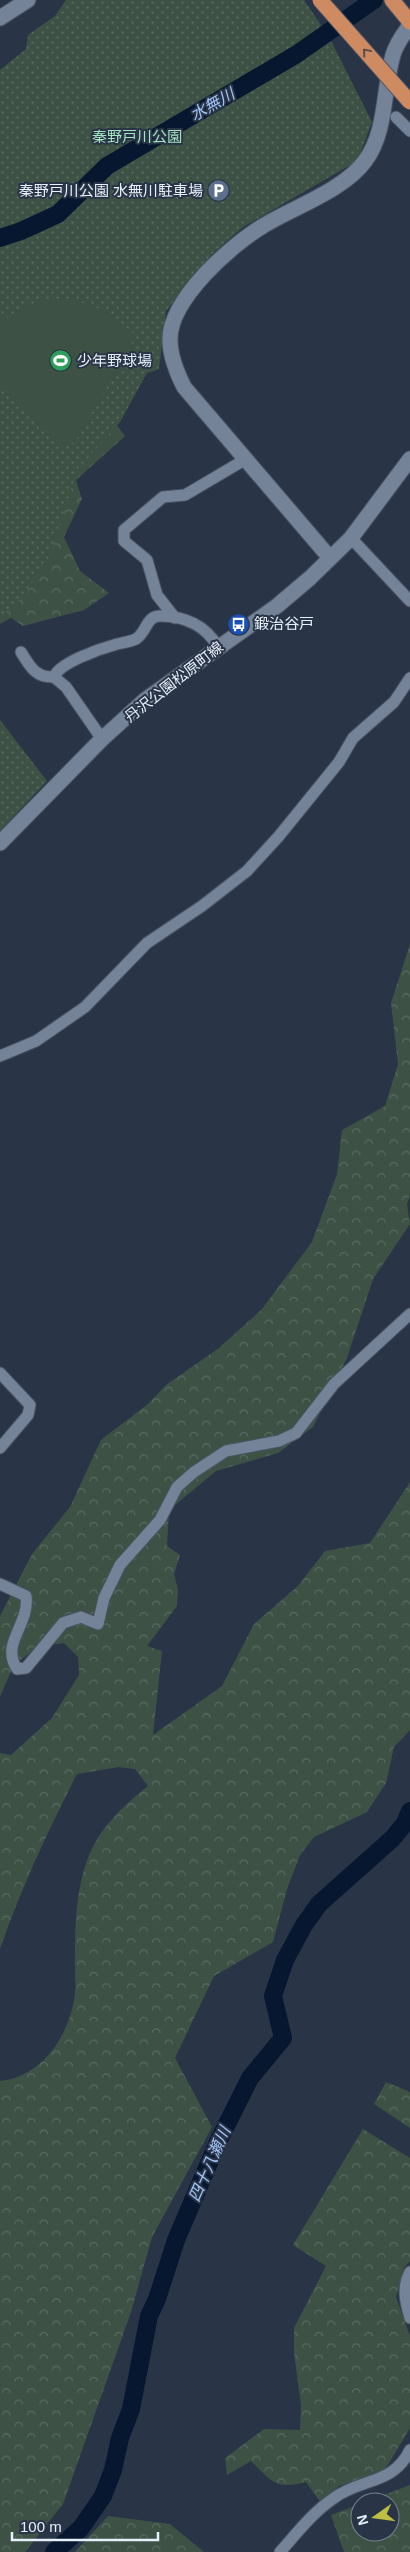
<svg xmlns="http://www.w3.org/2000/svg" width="410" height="2552" font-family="Arial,'Noto Sans JP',sans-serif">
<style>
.forest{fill:url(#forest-crowns)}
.park{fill:url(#park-dots)}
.pitch{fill:#3d5245}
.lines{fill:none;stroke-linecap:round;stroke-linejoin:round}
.river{stroke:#071730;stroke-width:18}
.street-casing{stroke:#495363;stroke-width:13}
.secondary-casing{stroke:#495363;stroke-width:17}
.highway-casing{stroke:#495363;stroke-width:17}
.street{stroke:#758398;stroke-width:11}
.secondary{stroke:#758398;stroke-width:15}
.highway{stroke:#ce8a60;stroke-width:15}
.highway-bridge-casing{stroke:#495363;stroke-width:17;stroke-linecap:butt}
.highway-bridge{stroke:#ce8a60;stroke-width:15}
.oneway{stroke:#5b4e4e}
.labels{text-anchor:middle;stroke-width:4;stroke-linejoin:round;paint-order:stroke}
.park-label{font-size:15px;fill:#a3e4be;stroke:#293547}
.poi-label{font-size:15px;fill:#e8f0fb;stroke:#293547;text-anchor:start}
.street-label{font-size:15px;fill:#e8f0fb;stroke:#293547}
.water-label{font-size:16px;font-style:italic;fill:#a3c6fb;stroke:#293547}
</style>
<defs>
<pattern id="forest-crowns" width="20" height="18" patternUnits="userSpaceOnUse" patternTransform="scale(1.25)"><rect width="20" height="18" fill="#3d5245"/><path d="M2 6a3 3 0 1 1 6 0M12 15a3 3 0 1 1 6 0" fill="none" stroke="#596b61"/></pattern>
<pattern id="park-dots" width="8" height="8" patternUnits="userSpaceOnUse" patternTransform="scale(1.25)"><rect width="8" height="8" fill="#3d5245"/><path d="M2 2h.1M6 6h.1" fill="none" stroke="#596b61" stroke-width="1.8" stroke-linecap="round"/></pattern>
</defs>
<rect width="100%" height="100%" fill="#293547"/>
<g class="forest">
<polygon points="114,421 125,436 76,480 82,499 64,537 80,571 109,593 84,610 23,626 11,618 0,624 0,550"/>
<path d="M 410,944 L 410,1195 L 407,1205 L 410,1224 L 373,1279 L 347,1358 L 313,1427 L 278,1453 L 216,1471 L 169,1510 L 167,1546 L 180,1555 L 174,1574 L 178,1590 L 177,1606 L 147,1646 L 162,1651 L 153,1735 L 222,1686 L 254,1624 L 298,1586 L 325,1551 L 370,1543 L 410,1482 L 410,1730 L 394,1747 L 386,1783 L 367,1812 L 314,1837 L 300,1855 L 287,1889 L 273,1942 L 214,1976 L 175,2058 L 212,2127 L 152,2237 L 131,2312 L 63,2504 L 25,2552 L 0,2552 L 0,2081 C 43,2077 71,2033 75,1993 C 76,1984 75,1975 75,1966 C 75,1932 75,1894 87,1861 C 98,1829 122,1807 148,1786 L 135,1769 L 119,1767 L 77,1774 C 48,1831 21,1888 0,1949 L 0,1753 L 11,1755 L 52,1718 L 79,1675 L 78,1657 L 64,1643 L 37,1647 L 13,1666 L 0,1697 L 0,1616 L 32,1554 L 70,1507 L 101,1440 L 148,1404 L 166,1385 L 219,1348 L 262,1309 L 312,1242 L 337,1174 L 342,1130 L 385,1106 L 398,1064 L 391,1003 Z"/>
<polygon points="386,2082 410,2092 410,2128 374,2104"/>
<path d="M 363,2129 L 410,2158 L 410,2261 L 404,2268 L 396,2297 L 410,2336 L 410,2428 L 383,2473 L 339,2486 L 321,2503 L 306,2482 C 276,2490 272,2482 251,2461 L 227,2475 L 225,2458 L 264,2429 L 300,2430 L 301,2405 L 294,2353 L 294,2328 L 326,2266 L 293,2245 Z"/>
<polygon points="410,2485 410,2552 344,2552 331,2515 360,2504 360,2532 390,2532 390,2502 365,2502"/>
<polygon points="108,2516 170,2524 204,2552 75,2552"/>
</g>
<g class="park">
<polygon points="66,0 304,0 329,37 372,122 360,154 352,164 243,227 211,255 166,311 159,369 147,373 120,422 77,470 51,554 38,571 26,595 0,617 0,70 26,49 28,35 55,16"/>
<polygon points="0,720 47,781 0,831"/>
</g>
<path class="pitch" d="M 51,299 C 91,300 107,310 136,336 L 75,442 L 62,445 L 0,386 L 0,322 L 26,306 Z"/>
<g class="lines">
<g class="river">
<polyline points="0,238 21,231 58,214 107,166 297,54 374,0"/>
<polyline points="54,2552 81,2528 103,2496 113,2470 120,2438 131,2409 149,2316 157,2299 176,2240 218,2142 250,2078 283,2038 273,1996 285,1960 304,1925 319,1904 393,1838 405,1823 410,1811"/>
</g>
<defs>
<g id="street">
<polyline points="396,117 410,131"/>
<polyline points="351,538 410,601"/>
<polyline points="175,618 157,595 147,560 124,541 124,530 163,497 185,495 246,459"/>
<path d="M 21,652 C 30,666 35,678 54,677 L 66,687 L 102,739"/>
<path d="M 54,677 C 59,663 99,649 114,645 C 120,643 130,642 136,639 C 147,632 146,616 160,616 C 185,616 206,626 218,647"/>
<polyline points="0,1056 36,1041 85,1007 147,943 202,906 247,871 279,836 339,762 353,738 394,702 410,678"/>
<polyline points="0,1373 30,1405 28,1415 0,1448"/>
<path d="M 0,1584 L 26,1596 C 30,1625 0,1643 17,1669 L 26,1668 L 63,1623 L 81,1617 L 98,1624 L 104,1598 L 120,1565 L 160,1520 L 177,1487 L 194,1472 L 226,1451 L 279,1441 L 296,1433 L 334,1384 L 410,1314"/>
<path d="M 410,2272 C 402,2287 405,2301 410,2318"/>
<path d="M 280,2552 C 297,2533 313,2512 334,2498 C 361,2478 393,2485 410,2450"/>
</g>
<g id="secondary">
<polyline points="0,18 28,0"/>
<path d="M 330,558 L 184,387 C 177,373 170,357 170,340 C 169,300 231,245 263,226 C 294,207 344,190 365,161 C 387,132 383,89 393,55 C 396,44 403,35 410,25"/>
<polyline points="0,843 102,739 145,700 277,606 310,578 351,538 410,459"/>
</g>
<polyline id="highway" points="392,0 410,22"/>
</defs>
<use href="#street" class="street-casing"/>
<use href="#secondary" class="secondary-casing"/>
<use href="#highway" class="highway-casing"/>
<use href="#street" class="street"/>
<use href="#secondary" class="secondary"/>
<use href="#highway" class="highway"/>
<defs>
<polyline id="highway-bridge" points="320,0 410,102"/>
</defs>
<use href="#highway-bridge" class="highway-bridge-casing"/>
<use href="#highway-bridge" class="highway-bridge"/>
</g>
<defs><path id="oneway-chevron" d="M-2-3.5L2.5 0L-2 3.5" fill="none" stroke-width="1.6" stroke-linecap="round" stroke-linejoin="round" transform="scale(1.25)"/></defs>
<use class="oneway" href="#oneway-chevron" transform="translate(366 52) rotate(-131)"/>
<defs>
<symbol id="parking-disc" viewBox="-11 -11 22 22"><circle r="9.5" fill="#5c6f8a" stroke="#293547"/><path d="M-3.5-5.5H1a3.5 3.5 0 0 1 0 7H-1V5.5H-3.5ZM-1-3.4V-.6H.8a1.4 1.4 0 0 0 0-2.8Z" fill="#fff"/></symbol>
<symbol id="stadium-disc" viewBox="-11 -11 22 22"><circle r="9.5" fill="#2e9e5b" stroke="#293547"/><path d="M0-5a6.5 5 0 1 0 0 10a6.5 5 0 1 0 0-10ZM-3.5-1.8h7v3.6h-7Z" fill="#fff"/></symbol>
<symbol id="bus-disc" viewBox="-11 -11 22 22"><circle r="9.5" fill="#1a4fb4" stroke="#293547"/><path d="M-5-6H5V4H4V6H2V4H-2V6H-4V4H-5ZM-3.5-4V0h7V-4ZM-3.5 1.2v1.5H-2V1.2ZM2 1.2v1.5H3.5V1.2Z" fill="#fff"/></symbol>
</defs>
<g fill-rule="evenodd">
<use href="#parking-disc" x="206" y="178" width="25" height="25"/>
<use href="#stadium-disc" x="48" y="348" width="25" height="25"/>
<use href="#bus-disc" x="226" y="612" width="25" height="25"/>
</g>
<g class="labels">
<g class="park-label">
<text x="137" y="142">秦野戸川公園</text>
</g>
<g class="poi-label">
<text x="203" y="196" text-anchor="end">秦野戸川公園 水無川駐車場</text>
<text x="77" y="366">少年野球場</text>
<text x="254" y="629">鍛治谷戸</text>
</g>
<g class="street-label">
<text transform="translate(174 682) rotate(-38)" y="5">丹沢公園松原町線</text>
</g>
<g class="water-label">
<text transform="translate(212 104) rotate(-30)" y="6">水無川</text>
<text transform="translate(209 2164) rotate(-66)" y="6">四十八瀬川</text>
</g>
</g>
<g transform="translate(375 2517) rotate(256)"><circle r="24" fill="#293547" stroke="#75808f"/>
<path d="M0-4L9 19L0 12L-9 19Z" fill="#bebf42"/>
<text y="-8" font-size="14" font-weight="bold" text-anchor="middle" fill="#e8f0fb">N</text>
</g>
<path d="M12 2532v8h146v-8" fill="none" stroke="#e8f0fb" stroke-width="2.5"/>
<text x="20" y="2532" font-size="15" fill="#e8f0fb" stroke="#293547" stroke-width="4" paint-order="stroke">100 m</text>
</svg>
